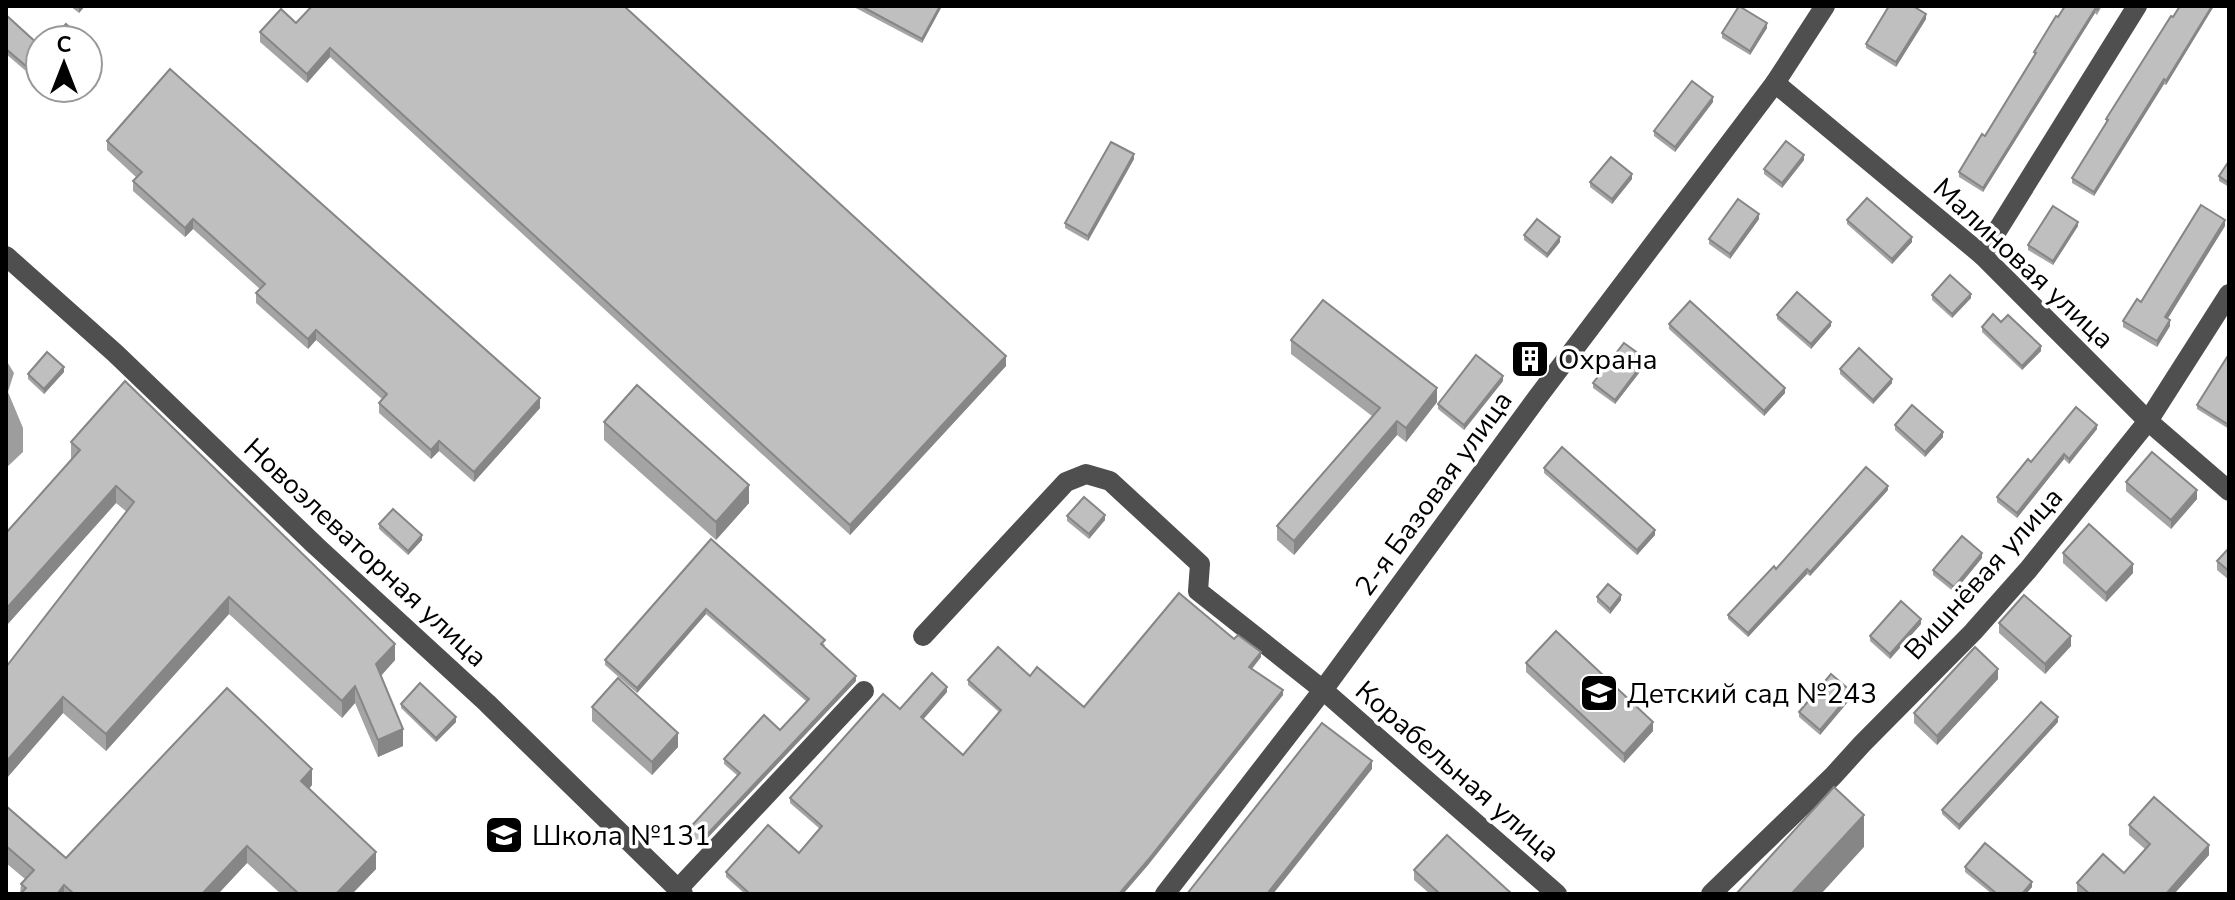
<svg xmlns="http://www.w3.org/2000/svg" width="2235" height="900" font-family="'Nunito Sans',sans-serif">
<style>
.water{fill:#9d9d9d}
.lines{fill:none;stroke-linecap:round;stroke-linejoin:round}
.minor{stroke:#4f4f4f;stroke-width:20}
.wall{fill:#a4a4a4}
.shaded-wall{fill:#868686}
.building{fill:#bfbfbf;stroke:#868686;stroke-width:2}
.labels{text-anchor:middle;stroke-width:7;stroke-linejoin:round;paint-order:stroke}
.street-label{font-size:28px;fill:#000;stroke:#fff}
.poi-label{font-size:28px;fill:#000;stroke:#fff;text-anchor:start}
</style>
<rect width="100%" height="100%" fill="#fff"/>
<polygon class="water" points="6,360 14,373 8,392 23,428 23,452 6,468"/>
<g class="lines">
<g class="minor">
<polyline points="1775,83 1982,255 2148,421 2229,491"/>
<polyline points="1982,255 2137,6"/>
<polyline points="6,256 115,353 316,546 487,703 683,894"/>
<polyline points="923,636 1066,482 1086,474 1110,481 1200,564 1198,591 1323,690 1557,894"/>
<polyline points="678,889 864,691"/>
<polyline points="1165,894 1323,690 1537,398 1775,83 1825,6"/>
<polyline points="1711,894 1833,776 1862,744 1973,632 2028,570 2148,421 2229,294"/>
</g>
</g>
<g class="wall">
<polygon points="70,6 85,6 79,13"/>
<polygon points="852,6 942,6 922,43"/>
<polygon points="2102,6 2097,15 2095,13 1983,192 1959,177 1959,172 1985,136 2034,56 2034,52 2058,17"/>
<polygon points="2180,6 2214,6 2166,85 2164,84 2094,196 2072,183 2072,178 2106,123 2106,119"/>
<polygon points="6,15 40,46 40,83 6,54"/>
<polygon points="1926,19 1896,67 1866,48 1866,44"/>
<polygon points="296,23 1006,366 850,535 330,57 307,83 260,42 260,32"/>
<polygon points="1767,28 1750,55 1722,38 1722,33"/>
<polygon points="1713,102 1675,152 1654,136 1654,131"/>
<polygon points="107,141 540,408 474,482 439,451 431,459 379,413 379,403 382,399 316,340 308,349 256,303 256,293 260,289 193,229 185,237 133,191 133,181 137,178 107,150"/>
<polygon points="1134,159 1088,241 1065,228 1065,223"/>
<polygon points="1804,160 1782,188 1764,174 1764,169"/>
<polygon points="2229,161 2229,187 2219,181 2219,176"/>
<polygon points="1632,179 1612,204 1590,187 1590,182"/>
<polygon points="1759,219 1730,259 1709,244 1709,239"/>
<polygon points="1847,220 1912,242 1892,264 1847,224"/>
<polygon points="2078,226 2053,265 2028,250 2028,245"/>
<polygon points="2225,226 2168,318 2170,326 2157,347 2123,327 2123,321 2141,302"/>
<polygon points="1524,235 1560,242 1547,258 1524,240"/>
<polygon points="1932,295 1971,298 1952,318 1932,300"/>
<polygon points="1777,315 1831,326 1811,349 1777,319"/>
<polygon points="1669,324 1785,393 1764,416 1669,329"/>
<polygon points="1982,327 2041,351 2022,370 1982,332"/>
<polygon points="1291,340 1437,402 1406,442 1397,435 1294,555 1277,540 1277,526 1372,416 1291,354"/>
<polygon points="2229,354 2229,429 2197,409 2197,405"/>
<polygon points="1646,364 1615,404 1593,388 1593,383"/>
<polygon points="1840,369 1892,383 1873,404 1840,374"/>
<polygon points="64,372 44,394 28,379 28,374"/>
<polygon points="1503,381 1464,430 1438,409 1438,404"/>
<polygon points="604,422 749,503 716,540 604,440"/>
<polygon points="1895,425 1943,437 1925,457 1895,430"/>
<polygon points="2097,429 2069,464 2064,459 2017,518 1997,502 1997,497 2031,462"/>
<polygon points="71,442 395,660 381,676 403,746 378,757 355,703 342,718 229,614 106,751 63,713 6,779 6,667 127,512 116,503 6,626 6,533 72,460 71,459"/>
<polygon points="1544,468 1655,535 1637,555 1544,473"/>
<polygon points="2126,482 2197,499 2171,529 2126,491"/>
<polygon points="1888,490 1810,576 1807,574 1748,637 1728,619 1728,615 1776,569"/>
<polygon points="1067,516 1105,520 1089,539 1067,521"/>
<polygon points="379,524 422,540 408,555 379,529"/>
<polygon points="711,539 825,645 824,647 856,681 698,848 686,837 686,832 738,776 724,764 724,759 780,730 807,702 706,614 637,693 605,665 605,660"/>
<polygon points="2229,548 2229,580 2217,570 2217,561"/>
<polygon points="2063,553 2133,573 2106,602 2063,563"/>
<polygon points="1982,558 1954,592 1933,575 1933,570"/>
<polygon points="1597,597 1621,600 1610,614 1597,602"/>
<polygon points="1999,623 2071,646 2045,674 1999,633"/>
<polygon points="1921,624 1890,659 1870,641 1870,636"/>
<polygon points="1234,639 1261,657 1252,669 1283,695 1148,865 1123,894 745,894 726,877 726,872 799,853 820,829 790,803 790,798 900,709 947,692 923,719 963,755 999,712 968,685 968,680 1030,676 1084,707"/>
<polygon points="1526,663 1653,731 1624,763 1526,672"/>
<polygon points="1998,679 1937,745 1914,723 1914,713"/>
<polygon points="1852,697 1820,735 1799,717 1799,712"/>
<polygon points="401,704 456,722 436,742 401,708"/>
<polygon points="592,707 678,747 652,775 592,721"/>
<polygon points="2058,722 1959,830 1942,814 1942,810"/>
<polygon points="312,785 309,789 376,869 352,894 281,894 247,863 218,894 20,894 21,884 25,879 6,863 6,806 66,858"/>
<polygon points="2129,825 2209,855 2174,894 2079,894 2077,892 2077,883 2124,873 2145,849 2129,835"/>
<polygon points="1965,867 2032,887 2026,894 1992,894 1965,872"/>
<polygon points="1414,870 1512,894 1430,894 1414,880"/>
</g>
<g class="shaded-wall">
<polygon points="79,6 85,6 79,13"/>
<polygon points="940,6 942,6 922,43 922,39"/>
<polygon points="2212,6 2214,6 2166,85 2166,81"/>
<polygon points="2095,9 2095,13 1983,192 1983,188"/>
<polygon points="1926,14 1926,19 1896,67 1896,62"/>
<polygon points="1767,23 1767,28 1750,55 1750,51"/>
<polygon points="330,48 330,57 307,83 307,74"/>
<polygon points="2164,79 2164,84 2094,196 2094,192"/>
<polygon points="1713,97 1713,102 1675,152 1675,147"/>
<polygon points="1134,154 1134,159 1088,241 1088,236"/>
<polygon points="1804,155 1804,160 1782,188 1782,183"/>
<polygon points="1632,174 1632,179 1612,204 1612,199"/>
<polygon points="1759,214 1759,219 1730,259 1730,254"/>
<polygon points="193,219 193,229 185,237 185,228"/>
<polygon points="2225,220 2225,226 2165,323 2165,317"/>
<polygon points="2078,222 2078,226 2053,265 2053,261"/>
<polygon points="1560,237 1560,242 1547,258 1547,254"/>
<polygon points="1912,237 1912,242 1892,264 1892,259"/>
<polygon points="1971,294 1971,298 1952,318 1952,314"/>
<polygon points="2170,320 2170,326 2157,347 2157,341"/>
<polygon points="1831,322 1831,326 1811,349 1811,344"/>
<polygon points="316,330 316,340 308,349 308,339"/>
<polygon points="2041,346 2041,351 2022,370 2022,366"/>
<polygon points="1006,356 1006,366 850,535 850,525"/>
<polygon points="1646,359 1646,364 1615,404 1615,400"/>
<polygon points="64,367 64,372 44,394 44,389"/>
<polygon points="1503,376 1503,381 1464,430 1464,425"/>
<polygon points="1892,379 1892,383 1873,404 1873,400"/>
<polygon points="1437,388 1437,402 1406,442 1406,428"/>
<polygon points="1785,388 1785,393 1764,416 1764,411"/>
<polygon points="540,398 540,408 474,482 474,472"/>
<polygon points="1397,421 1397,435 1294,555 1294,541"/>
<polygon points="2097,425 2097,429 2069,464 2069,459"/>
<polygon points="1943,432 1943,437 1925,457 1925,452"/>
<polygon points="439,441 439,451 431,459 431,450"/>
<polygon points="2064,454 2064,459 2017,518 2017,513"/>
<polygon points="749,485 749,503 716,540 716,522"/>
<polygon points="116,486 116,503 6,626 6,609"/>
<polygon points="1888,486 1888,490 1810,576 1810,572"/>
<polygon points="2197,490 2197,499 2171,529 2171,520"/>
<polygon points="1105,515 1105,520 1089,539 1089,534"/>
<polygon points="1655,530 1655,535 1637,555 1637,550"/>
<polygon points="422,535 422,540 408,555 408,551"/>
<polygon points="1982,553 1982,558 1954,592 1954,587"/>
<polygon points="2133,564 2133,573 2106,602 2106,593"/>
<polygon points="1807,569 1807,574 1748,637 1748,633"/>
<polygon points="1621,595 1621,600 1610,614 1610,609"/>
<polygon points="229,597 229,614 106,751 106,734"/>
<polygon points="706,609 706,614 637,693 637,688"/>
<polygon points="1921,619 1921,624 1890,659 1890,654"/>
<polygon points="2071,636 2071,646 2045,674 2045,664"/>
<polygon points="395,644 395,660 376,681 376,664"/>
<polygon points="1261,652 1261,657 1249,672 1249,667"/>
<polygon points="1998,669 1998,679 1937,745 1937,736"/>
<polygon points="856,676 856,681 698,848 698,844"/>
<polygon points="355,686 355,703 342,718 342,701"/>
<polygon points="947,687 947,692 921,722 921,717"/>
<polygon points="1283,690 1283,695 1148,865 1123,894 1119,894"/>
<polygon points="1852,692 1852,697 1820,735 1820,730"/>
<polygon points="63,697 63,713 6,779 6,762"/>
<polygon points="456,717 456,722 436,742 436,738"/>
<polygon points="2058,717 2058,722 1959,830 1959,825"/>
<polygon points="1653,722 1653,731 1624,763 1624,754"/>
<polygon points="403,729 403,746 378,757 378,740"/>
<polygon points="678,733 678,747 652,775 652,762"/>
<polygon points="1372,761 1372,769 1273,894 1267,894"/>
<polygon points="312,769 312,785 301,798 301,781"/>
<polygon points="1864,815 1864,847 1821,894 1793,894 1793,892"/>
<polygon points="2209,845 2209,855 2174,894 2166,894"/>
<polygon points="247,846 247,863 218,894 202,894"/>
<polygon points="376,852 376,869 352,894 336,894"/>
<polygon points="2032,882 2032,887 2026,894 2022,894"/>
<polygon points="64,885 64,894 57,894"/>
</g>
<g class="building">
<polygon points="312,6 624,6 1006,356 850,525 330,48 307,74 260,32 281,9 296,23"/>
<polygon points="861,6 940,6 922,39"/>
<polygon points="1739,6 1767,23 1750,51 1722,33"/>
<polygon points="1889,6 1913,6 1926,14 1896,62 1866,44"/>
<polygon points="2065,6 2099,6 2097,10 2095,9 1983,188 1959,172 1982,134 1985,136 2036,53 2034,52 2056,16 2058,17"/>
<polygon points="2180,6 2212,6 2166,81 2164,79 2094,192 2072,178 2108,120 2106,119 2171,16 2173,17"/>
<polygon points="6,15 40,46 40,78 6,49"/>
<polygon points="66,24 84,40 51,40"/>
<polygon points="170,69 540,398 474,472 439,441 431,450 379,403 387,394 316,330 308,339 256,293 265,284 193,219 185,228 133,181 142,172 107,141"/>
<polygon points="1692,81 1713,97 1675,147 1654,131"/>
<polygon points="1786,141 1804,155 1782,183 1764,169"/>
<polygon points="1111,142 1134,154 1088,236 1065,223"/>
<polygon points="1611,157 1632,174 1612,199 1590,182"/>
<polygon points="2229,161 2229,183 2219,176"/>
<polygon points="1867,198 1912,237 1892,259 1847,220"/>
<polygon points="1738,199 1759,214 1730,254 1709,239"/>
<polygon points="2201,205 2225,220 2165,317 2170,320 2157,341 2123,321 2137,299 2141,302"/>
<polygon points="2053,206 2078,222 2053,261 2028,245"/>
<polygon points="1537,219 1560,237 1547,254 1524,235"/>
<polygon points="1950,275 1971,294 1952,314 1932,295"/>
<polygon points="1797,292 1831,322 1811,344 1777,315"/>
<polygon points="1323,300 1437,388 1406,428 1397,421 1294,541 1277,526 1380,408 1291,340"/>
<polygon points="1690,301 1785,388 1764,411 1669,324"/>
<polygon points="1993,314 2001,322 2008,315 2041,346 2022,366 1982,327"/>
<polygon points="1624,343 1646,359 1615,400 1593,383"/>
<polygon points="1859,348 1892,379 1873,400 1840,369"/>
<polygon points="47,352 64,367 44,389 28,374"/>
<polygon points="2229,354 2229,425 2197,405"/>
<polygon points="1476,355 1503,376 1464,425 1438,404"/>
<polygon points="125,381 395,644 376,664 403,729 378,740 355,686 342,701 229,597 106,734 63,697 6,762 6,667 134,502 116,486 6,609 6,533 80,450 71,442"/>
<polygon points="637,385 749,485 716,522 604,422"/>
<polygon points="1912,405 1943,432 1925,452 1895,425"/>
<polygon points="2076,407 2097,425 2069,459 2064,454 2017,513 1997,497 2028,459 2031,462"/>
<polygon points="1562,447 1655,530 1637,550 1544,468"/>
<polygon points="2152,452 2197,490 2171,520 2126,482"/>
<polygon points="1866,467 1888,486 1810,572 1807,569 1748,633 1728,615 1774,566 1776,569"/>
<polygon points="1084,497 1105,515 1089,534 1067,516"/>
<polygon points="393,509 422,535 408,551 379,524"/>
<polygon points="2089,524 2133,564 2106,593 2063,553"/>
<polygon points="1962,536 1982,553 1954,587 1933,570"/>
<polygon points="711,539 825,640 821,644 856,676 698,844 686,832 740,773 724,759 764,715 780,730 809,699 706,609 637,688 605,660"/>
<polygon points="2229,548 2229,571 2217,561"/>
<polygon points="1608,584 1621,595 1610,609 1597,597"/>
<polygon points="1179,593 1234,639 1238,635 1261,652 1249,667 1283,690 1148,860 1119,894 750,894 726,872 768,825 799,853 822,826 790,798 883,694 900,709 932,673 947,687 921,717 963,755 1001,710 968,680 998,647 1030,676 1037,667 1084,707"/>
<polygon points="2024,595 2071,636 2045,664 1999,623"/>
<polygon points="1901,601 1921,619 1890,654 1870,636"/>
<polygon points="1556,631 1653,722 1624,754 1526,663"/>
<polygon points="1975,647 1998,669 1937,736 1914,713"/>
<polygon points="1831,674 1852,692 1820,730 1799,712"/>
<polygon points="618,678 678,733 652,762 592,707"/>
<polygon points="420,683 456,717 436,738 401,704"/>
<polygon points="227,688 312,769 301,781 376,852 336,894 299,894 247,846 202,894 74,894 64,885 57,894 20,894 26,888 21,884 34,870 6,846 6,806 66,858"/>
<polygon points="2041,702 2058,717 1959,825 1942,810"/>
<polygon points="1322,723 1372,761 1267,894 1187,894"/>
<polygon points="1834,787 1864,815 1793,892 1795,894 1736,894"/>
<polygon points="2154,797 2209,845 2166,894 2090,894 2077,883 2103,854 2124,873 2150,844 2129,825"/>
<polygon points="1447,835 1512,894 1440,894 1414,870"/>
<polygon points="1985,843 2032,882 2022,894 1997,894 1965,867"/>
</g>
<defs>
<symbol id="building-square" viewBox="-11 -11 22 22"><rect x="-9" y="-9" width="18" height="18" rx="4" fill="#000" stroke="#fff"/><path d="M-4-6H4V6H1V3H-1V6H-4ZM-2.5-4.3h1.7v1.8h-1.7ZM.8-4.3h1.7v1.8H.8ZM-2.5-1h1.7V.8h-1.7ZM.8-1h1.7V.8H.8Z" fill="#fff"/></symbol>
<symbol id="school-square" viewBox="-11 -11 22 22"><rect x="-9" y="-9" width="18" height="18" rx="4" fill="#000" stroke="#fff"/><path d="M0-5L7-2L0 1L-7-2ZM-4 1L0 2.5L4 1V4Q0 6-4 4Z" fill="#fff"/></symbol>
</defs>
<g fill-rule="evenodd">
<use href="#building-square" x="1508" y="337" width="44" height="44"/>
<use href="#school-square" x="1577" y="671" width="44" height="44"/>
<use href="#school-square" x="482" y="813" width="44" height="44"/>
</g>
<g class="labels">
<g class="street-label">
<text transform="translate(2024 263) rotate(43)" y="10">Малиновая улица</text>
<text transform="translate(1433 493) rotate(-54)" y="10">2-я Базовая улица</text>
<text transform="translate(366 552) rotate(43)" y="10">Новоэлеваторная улица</text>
<text transform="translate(1983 573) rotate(-48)" y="10">Вишнёвая улица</text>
<text transform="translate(1458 771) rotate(41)" y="10">Корабельная улица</text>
</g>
<g class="poi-label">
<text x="1558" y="369">Охрана</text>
<text x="1627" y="703">Детский сад №243</text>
<text x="532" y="845">Школа №131</text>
</g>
</g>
<rect width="2235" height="900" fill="none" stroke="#000000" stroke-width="16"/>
<g transform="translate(64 64)"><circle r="38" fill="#ffffff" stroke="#999999" stroke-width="2"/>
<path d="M0-6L14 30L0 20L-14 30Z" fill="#000000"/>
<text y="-12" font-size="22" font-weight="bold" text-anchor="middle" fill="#000000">С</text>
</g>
</svg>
